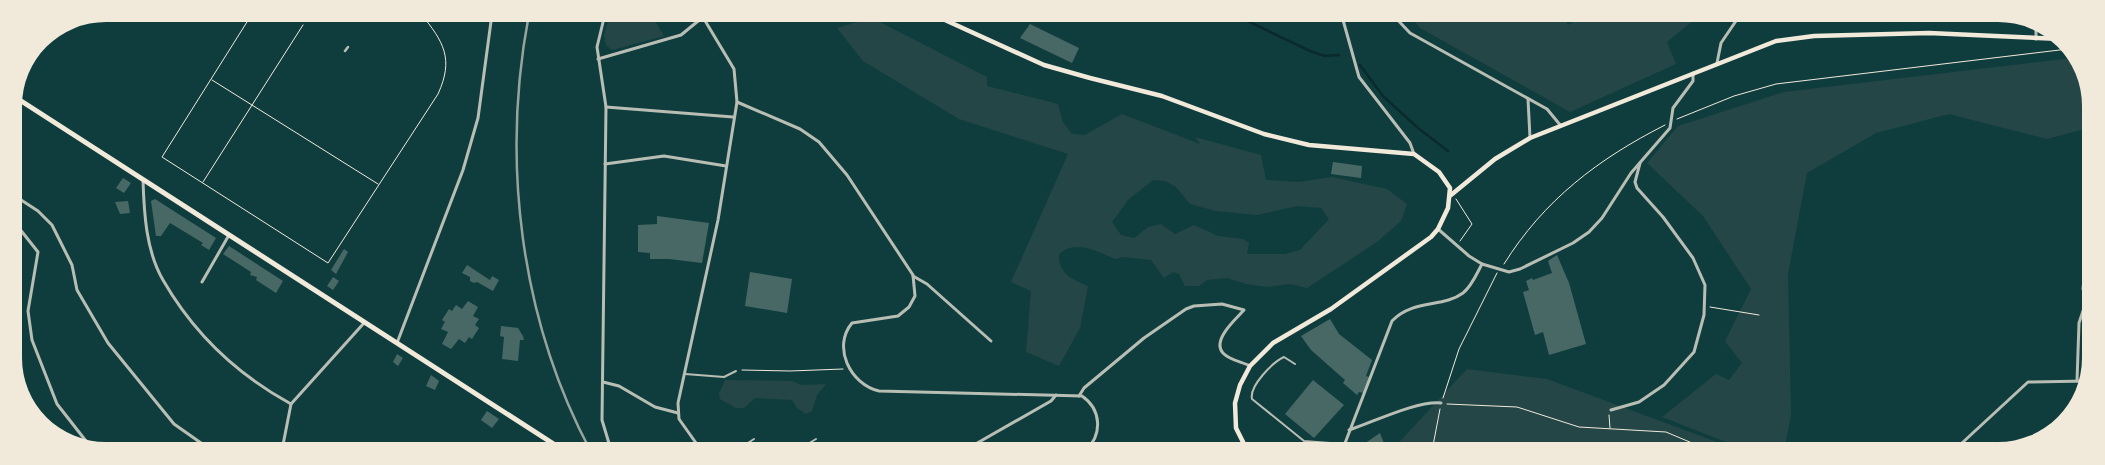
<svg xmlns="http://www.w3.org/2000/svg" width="2105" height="465" font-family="Helvetica,sans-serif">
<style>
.green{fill:#244646;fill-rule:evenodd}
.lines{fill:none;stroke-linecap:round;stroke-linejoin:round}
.stream{stroke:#0a2a2b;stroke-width:2.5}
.building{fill:#486865}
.path{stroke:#f1e9da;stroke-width:1}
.service{stroke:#b8beb3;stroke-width:2}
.pedestrian{stroke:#b8beb3;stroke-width:2.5}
.minor{stroke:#b8beb3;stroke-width:3}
.secondary{stroke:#f1e9da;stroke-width:4.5}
.primary{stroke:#f1e9da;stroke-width:5}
.rail{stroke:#97a49c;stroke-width:2.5}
</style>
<rect width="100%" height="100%" fill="#0f3d3e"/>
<g class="green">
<polygon points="610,14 651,14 664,36 612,50 606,45 604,35"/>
<polygon points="1410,15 1562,15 1568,25 1586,15 1700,15 1667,42 1676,64 1570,112 1420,28"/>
<path d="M 872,18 L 987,77 L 987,86 L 1058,104 L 1063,122 L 1072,134 L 1085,135 L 1122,114 L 1200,144 L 1195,137 L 1261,155 L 1266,180 L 1299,182 L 1332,177 L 1387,189 L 1407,204 L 1401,221 L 1377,242 L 1307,288 L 1290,284 L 1267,287 L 1246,284 L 1227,278 L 1207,280 L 1199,286 L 1185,286 L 1179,274 L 1173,272 L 1164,278 L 1151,260 L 1122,257 L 1115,259 C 1098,252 1076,239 1059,254 C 1058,274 1072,279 1088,286 L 1080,328 L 1059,366 L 1026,352 L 1031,291 L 1011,282 L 1068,154 L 959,119 L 863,61 L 837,28 ZM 1153,180 L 1165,181 L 1176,187 L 1190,204 L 1216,211 L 1257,215 L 1297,206 L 1321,208 L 1329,219 L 1300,250 L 1285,254 L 1247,254 L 1249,243 L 1243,239 L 1218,236 L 1194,225 L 1175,234 L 1161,224 L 1148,227 L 1134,238 L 1121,235 L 1112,222 L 1129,199 Z"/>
<polygon points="2073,58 2089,88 2089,128 2047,139 1949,114 1876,133 1807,173 1788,274 1791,415 1784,451 1749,451 1662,417 1716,374 1729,380 1742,363 1725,341 1751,289 1703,216 1647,163 1678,126 1784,92"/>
<polygon points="1467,369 1547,379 1741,451 1391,451"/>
<polygon points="725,380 792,381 801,385 826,384 817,395 812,411 806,414 797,408 792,400 755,398 744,408 736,408 720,399 719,394"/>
</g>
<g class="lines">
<g class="stream">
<polyline points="1235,15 1310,51 1325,56 1339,55"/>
<polyline points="1360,65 1383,96 1418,128 1448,151"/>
</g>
</g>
<g class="building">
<polygon points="1030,24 1079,48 1072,63 1020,38"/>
<polygon points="1333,162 1362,166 1361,178 1331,174"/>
<polygon points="123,178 131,183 124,193 116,188"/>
<polygon points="155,199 216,238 209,250 201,245 203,243 170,223 161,236 156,236 151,201"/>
<polygon points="128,201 130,213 120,214 115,202"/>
<polygon points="657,216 709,223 702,263 669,259 650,259 650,253 638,252 638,225 657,224"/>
<polygon points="229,246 283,281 276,293 256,280 257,277 250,275 251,272 223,254"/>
<polygon points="344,249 348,252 336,274 331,270"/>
<polygon points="1557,255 1569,283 1586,344 1549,355 1543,332 1535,335 1523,292 1529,290 1526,281 1532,278 1533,280 1552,273 1548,261"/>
<polygon points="467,265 490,280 492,276 499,280 493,291 477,282 474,283 470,281 470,277 462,273"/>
<polygon points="750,272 792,279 787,313 745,306"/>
<polygon points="333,277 339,281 333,290 327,286"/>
<polygon points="468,301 478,307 473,316 479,319 475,325 479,328 472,339 469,337 465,343 459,339 451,349 442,344 448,332 441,329 445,322 442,320 449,309 452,311 456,305 462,309"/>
<polygon points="1330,319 1339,334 1372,360 1366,376 1369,377 1364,393 1359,392 1357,395 1343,383 1345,380 1311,350 1301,336"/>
<polygon points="501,326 518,328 523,336 524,340 520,340 518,361 502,359 504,337 500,336"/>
<polygon points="397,354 403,358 398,366 393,362"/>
<polygon points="431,375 439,381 435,390 426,386"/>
<polygon points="1313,380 1344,405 1314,438 1285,414"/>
<polygon points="487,411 499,419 492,428 481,420"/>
<polygon points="1380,433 1387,451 1354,451 1358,448"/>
</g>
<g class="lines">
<g class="path">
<path d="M 252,14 L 162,157 L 328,263 L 438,94 C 454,59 444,42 421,14"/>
<polyline points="212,80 378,184"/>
<polyline points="1677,119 1734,96 1776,84 2068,49"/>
<polyline points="203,182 303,25"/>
<polyline points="1456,199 1472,224 1460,241"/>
<path d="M 1504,264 C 1544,200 1598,159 1665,125"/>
<polyline points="1710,307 1759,315"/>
<polyline points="742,370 790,371 843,369"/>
<polyline points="1443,398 1459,349 1497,273"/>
<polyline points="1447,404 1517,407 1579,427 1666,432 1711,451"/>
<polyline points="1609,415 1610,428"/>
<polyline points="1432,451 1440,409"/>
</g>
<g class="service">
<path d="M 1295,364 L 1284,357 C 1273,362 1249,386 1252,399 L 1304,441 L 1343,444"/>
<polyline points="685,374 724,377 736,371"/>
<polyline points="737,450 754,439"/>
<polyline points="798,450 816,439"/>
</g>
<polyline class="pedestrian" points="345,51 348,47"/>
<g class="minor">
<polyline points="605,14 597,47 606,107 602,420 611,450"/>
<path d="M 701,14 L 734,69 L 737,102 L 800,129 L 819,142 L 847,175 L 913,275 L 915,296 L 909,307 L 898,316 L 852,323 C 832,347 850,384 879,391 L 1082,396 C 1101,409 1103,434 1086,450"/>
<polyline points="1323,15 1343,20"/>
<polyline points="1344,15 1343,20 1359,77 1410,143 1414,154"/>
<polyline points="1393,15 1410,33 1547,109 1561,126"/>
<polyline points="2036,26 2036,39"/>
<polyline points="598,59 681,35 703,17"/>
<polyline points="1717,63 1721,43 1740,15"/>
<polyline points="1528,99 1530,138"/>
<polyline points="606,107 733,117"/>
<polyline points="605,164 664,156 726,166"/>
<path d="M 143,180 C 144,213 146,251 163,280 C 194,334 238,375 291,404"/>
<polyline points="15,196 38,211 52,225 72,265 77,290 108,343 174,424 211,450"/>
<polyline points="15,223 38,252 28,311 32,340 57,404 93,450"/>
<polyline points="1438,229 1469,256 1482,264 1509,272 1520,269 1573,243 1589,232 1602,218 1631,173 1670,128 1673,108 1693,81 1693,73"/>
<polyline points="913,276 927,284 991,341"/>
<polyline points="202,282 229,235"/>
<polyline points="397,343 463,170 478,118 492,14"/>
<polyline points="2077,381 2079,323 2089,293 2083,289 2084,280 2089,277"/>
<polyline points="603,382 619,386 655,407 678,413"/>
<path d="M 1079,396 L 1084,388 L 1144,338 L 1186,309 L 1194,306 L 1222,304 L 1244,310 C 1236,319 1210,341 1224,354 C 1230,360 1242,362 1250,366"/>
<polyline points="1611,410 1639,402 1664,385 1694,352 1704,315 1705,285 1693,258 1663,217 1637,188 1635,182 1640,163"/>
<path d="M 1349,430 C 1374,422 1415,401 1441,403"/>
<polyline points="282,450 291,404 364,323"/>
<polyline points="701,450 679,419 678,403 718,220 737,102"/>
<polyline points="965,450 1051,401 1056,395"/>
<path d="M 1342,451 L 1392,321 C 1413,299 1443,308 1463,293 C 1472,286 1477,273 1482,264"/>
<polyline points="1958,451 1962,443 2028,382 2087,381"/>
</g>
<g class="secondary">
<polyline points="934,15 1044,65 1090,78 1162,96 1264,134 1309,145 1414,154 1439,172 1450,188 1448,208 1438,229 1431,237 1331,309 1273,343 1250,366 1240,385 1235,403 1236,428 1247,450"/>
<polyline points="1451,195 1495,159 1530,138 1776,41 1814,36 1929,33 2061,39"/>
</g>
<polyline class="primary" points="15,97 563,450"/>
<path class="rail" d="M 529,14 C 501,160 520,318 590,450"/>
</g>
<path d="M0 0H2105V465H0ZM106 22H1998A84 84 0 0 1 2082 106V358A84 84 0 0 1 1998 442H106A84 84 0 0 1 22 358V106A84 84 0 0 1 106 22Z" fill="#f1e9da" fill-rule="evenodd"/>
</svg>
